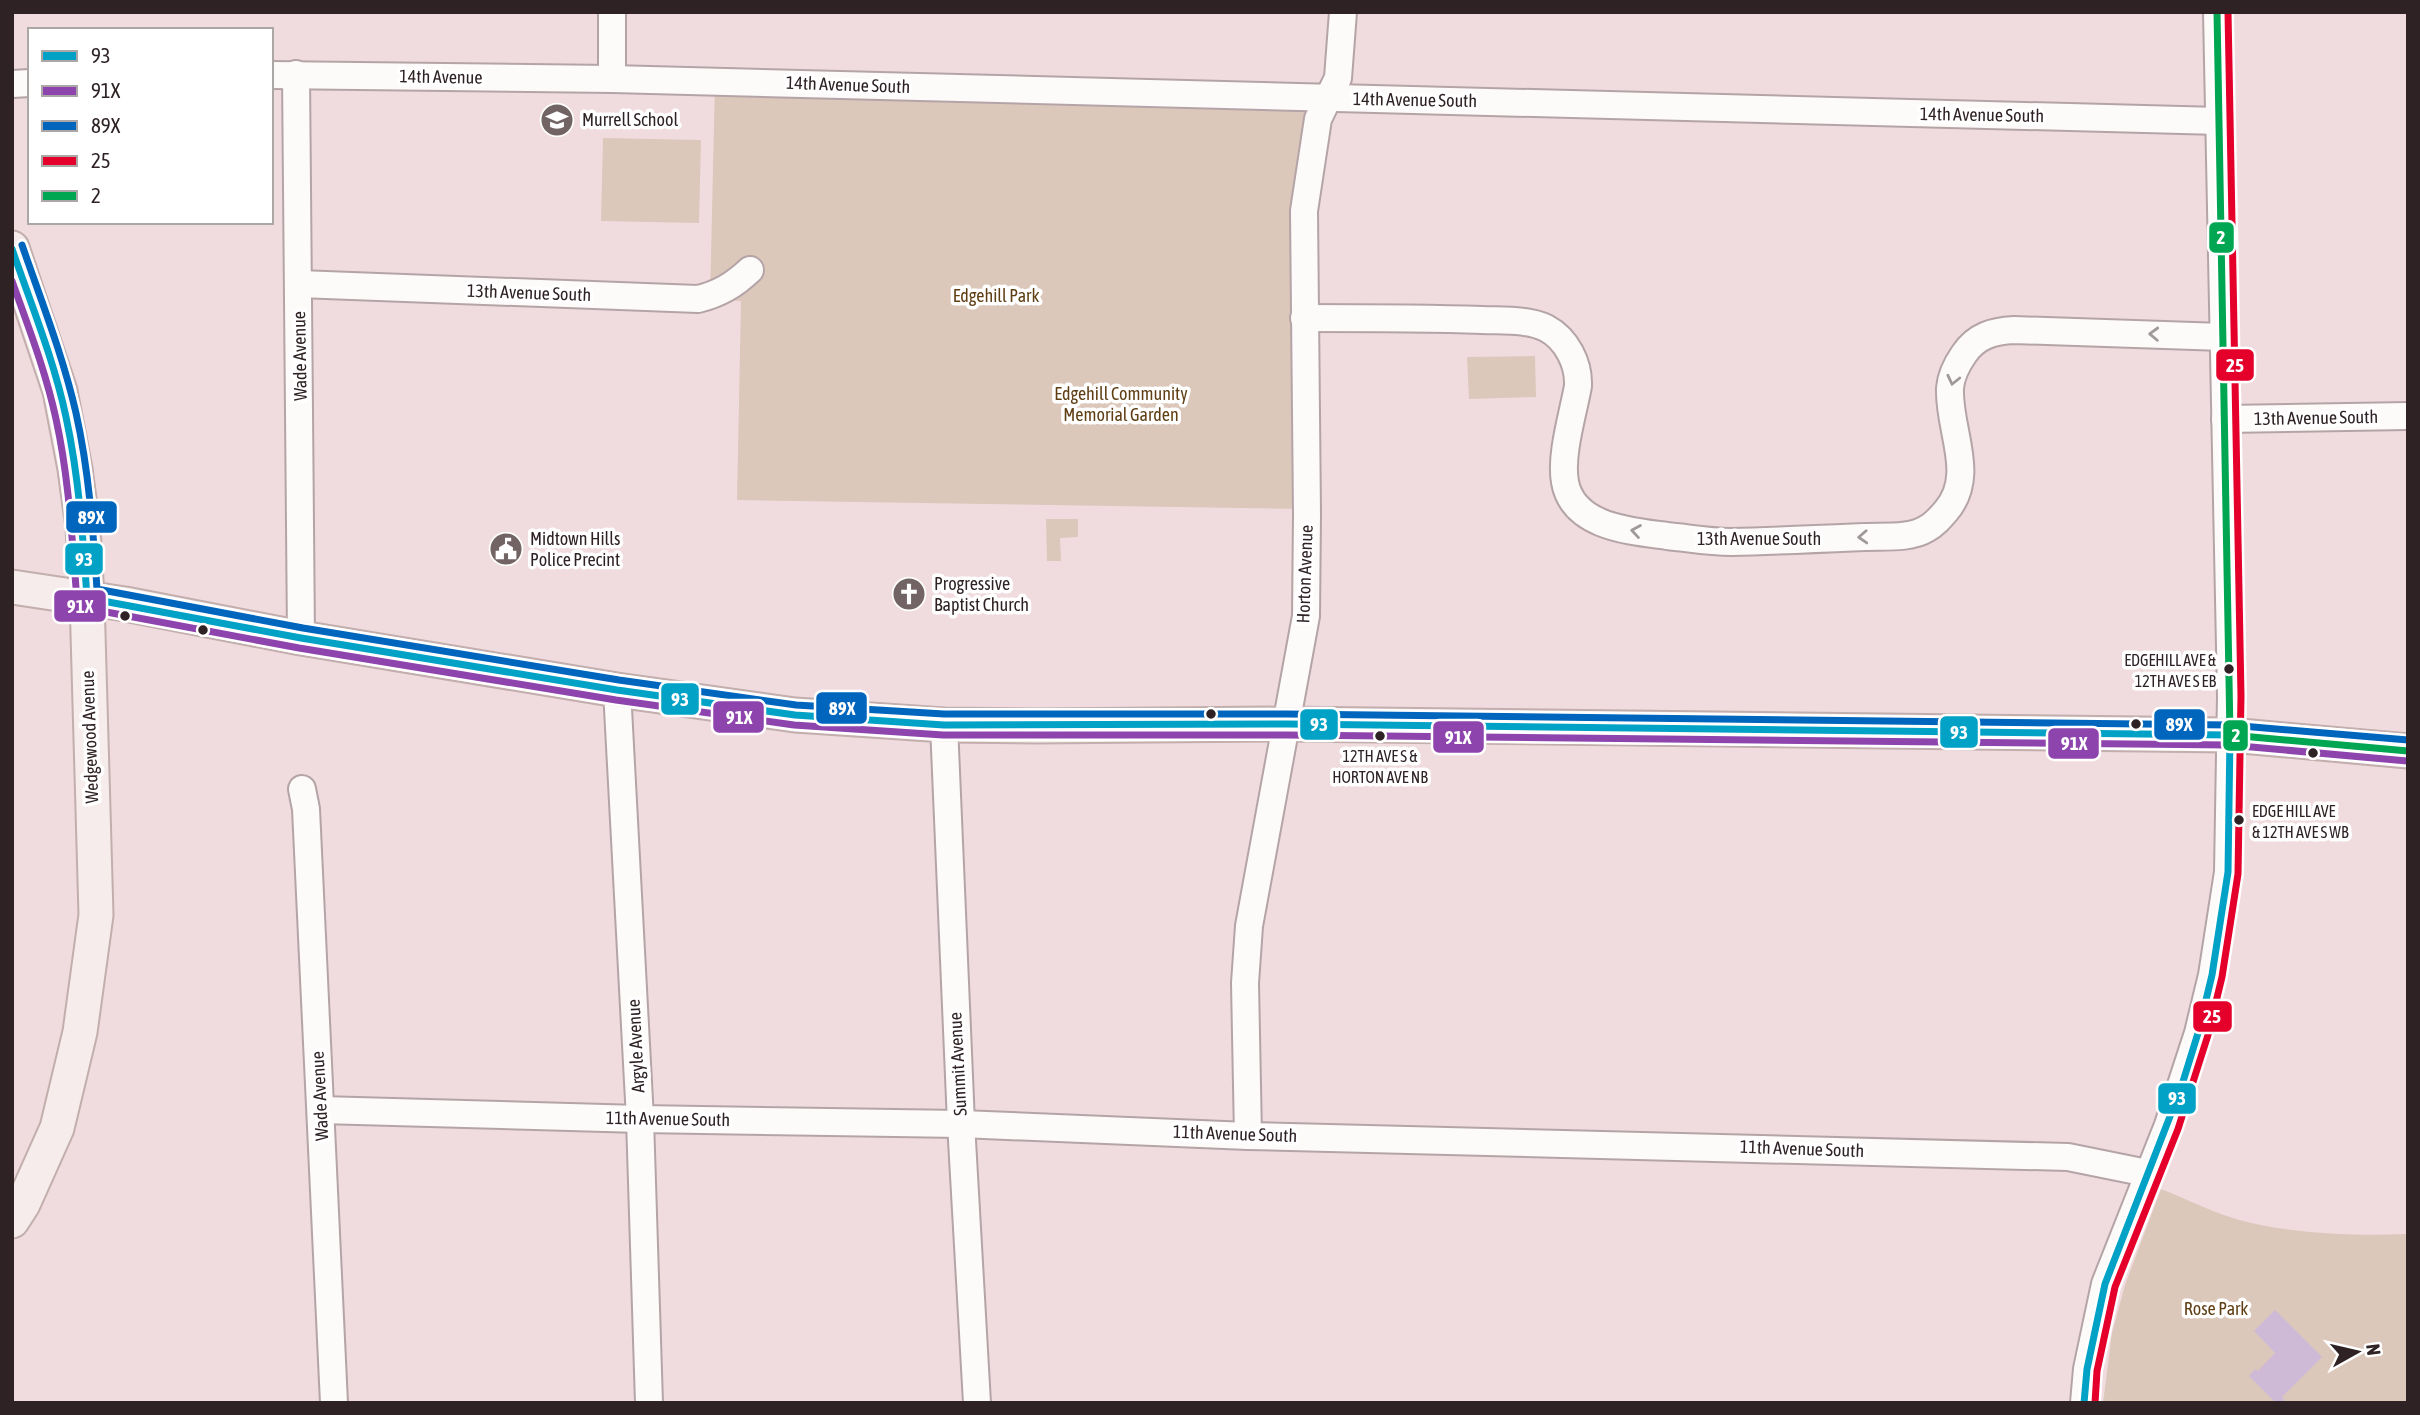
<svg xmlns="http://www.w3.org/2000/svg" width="2420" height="1415" font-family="'Asap Condensed',sans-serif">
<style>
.green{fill:#dcc7bb}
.water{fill:#cebad7}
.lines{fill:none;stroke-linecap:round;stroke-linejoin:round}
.minor-casing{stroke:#b4a4a7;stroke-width:30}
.major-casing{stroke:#c2aeac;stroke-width:37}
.minor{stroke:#fdfafa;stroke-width:26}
.major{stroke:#f5eceb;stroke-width:33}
.bus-1-casing{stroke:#fff;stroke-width:12}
.bus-2-casing{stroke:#fff;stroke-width:12}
.bus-3-casing{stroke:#fff;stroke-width:12}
.bus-4-casing{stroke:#fff;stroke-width:12}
.bus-5-casing{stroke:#fff;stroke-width:12}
.bus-1{stroke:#02a2c6;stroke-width:7}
.bus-2{stroke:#8e44ad;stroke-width:7}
.bus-3{stroke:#0065bd;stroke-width:7}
.bus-4{stroke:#e4002b;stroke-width:7}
.bus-5{stroke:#00a651;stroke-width:7}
.oneway{stroke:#a0999a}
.bus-dot{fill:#2e2224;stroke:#fff;stroke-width:2.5}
.labels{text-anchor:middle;stroke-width:7;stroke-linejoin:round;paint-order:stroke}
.bus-label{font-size:16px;fill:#2e2224;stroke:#fff;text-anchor:end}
.street-label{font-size:18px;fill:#2e2224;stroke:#fff}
.poi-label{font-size:18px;fill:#2e2224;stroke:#fff;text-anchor:start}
.park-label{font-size:18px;fill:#5f3e14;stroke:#fff}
.line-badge{stroke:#fff;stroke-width:2.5}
.badge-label{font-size:19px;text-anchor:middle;font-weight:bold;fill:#fff}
</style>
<rect width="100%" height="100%" fill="#f0dcdf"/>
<g class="green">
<polygon points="715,82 1328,98 1318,119 1307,509 737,500 741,301 710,299"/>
<polygon points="603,138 701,140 699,223 601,221"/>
<polygon points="1535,356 1536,397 1469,399 1467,357"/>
<polygon points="1046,519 1078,519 1078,537 1060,538 1061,561 1047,561"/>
<path d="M 2161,1189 C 2189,1200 2218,1215 2247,1222 C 2299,1234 2354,1236 2408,1234 L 2408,1403 L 2103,1403 L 2112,1333 L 2125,1285 Z"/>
</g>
<polygon class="water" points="2275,1310 2322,1357 2282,1397 2284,1400 2281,1403 2276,1403 2249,1376 2255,1369 2258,1371 2275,1353 2254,1331"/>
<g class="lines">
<defs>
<g id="minor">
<polyline points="612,12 612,79"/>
<polyline points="296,74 301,638"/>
<polyline points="271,75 612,79 2219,121"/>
<polyline points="12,84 30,83"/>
<path d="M 299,284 L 698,299 C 719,294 734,285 750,270"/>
<path d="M 1304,318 C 1364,318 1423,318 1482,320 C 1503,321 1527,319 1546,328 C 1567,339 1579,364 1578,386 C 1573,414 1560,455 1565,482 C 1573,527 1630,531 1667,536 C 1688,538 1709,542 1731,542 C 1775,541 1819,539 1864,537 C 1883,536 1910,539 1926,529 C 1934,525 1940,518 1946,511 C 1977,475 1948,430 1950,388 C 1951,376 1957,364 1964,354 C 1976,336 1993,331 2014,330 L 2223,337"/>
<polyline points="2225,419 2408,416"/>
<polyline points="617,690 640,1119 649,1403"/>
<polyline points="944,725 961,1123 977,1403"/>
<polyline points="302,789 306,809 334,1403"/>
<polyline points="321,1110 640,1119 961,1124 1248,1136 2068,1157 2147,1173"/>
<polyline points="1248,1136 1245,983 1249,926 1306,616 1307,514 1304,211 1318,119 1338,78 1343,12"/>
<polyline points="2084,1403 2087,1369 2105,1284 2168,1125 2198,1033 2212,975 2228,872 2231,696 2217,12"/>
</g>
<g id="major">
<polyline points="12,248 60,391 75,469 83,528 87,598 96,915 80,1032 57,1128 23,1204 12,1221"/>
<polyline points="12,587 125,604 301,638 617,690 795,715 871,720 944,725 1037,726 1287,724 2230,735 2408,751"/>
</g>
</defs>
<use href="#minor" class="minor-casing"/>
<use href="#major" class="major-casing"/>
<use href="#minor" class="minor"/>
<use href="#major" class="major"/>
<defs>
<path id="bus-1" d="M 12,249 C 31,304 54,360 66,417 C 79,477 83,537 87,598 L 301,638 L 617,690 L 795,715 L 944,725 L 1287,724 L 2230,735 L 2228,872 L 2212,975 L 2198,1033 L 2181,1088 L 2105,1284 L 2087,1369 L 2084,1403"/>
<path id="bus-2" d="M 12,281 C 28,326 46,372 56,419 C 69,478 72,539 77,600 L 80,606 L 85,608 L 299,648 L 616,700 L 794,725 L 943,735 L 1287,735 L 2229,745 L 2407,761"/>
<path id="bus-3" d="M 22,245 C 41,300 63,356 76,413 C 89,471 93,530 97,589 L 303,628 L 619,680 L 796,705 L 944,714 L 1287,714 L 2230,725 L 2408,740"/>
<polyline id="bus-4" points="2095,1403 2097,1371 2115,1287 2178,1129 2208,1035 2222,977 2238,874 2241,696 2228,12"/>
<polyline id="bus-5" points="2217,12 2230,735 2408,751"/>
</defs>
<use href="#bus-1" class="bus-1-casing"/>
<use href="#bus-2" class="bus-2-casing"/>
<use href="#bus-3" class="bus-3-casing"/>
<use href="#bus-4" class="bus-4-casing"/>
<use href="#bus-5" class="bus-5-casing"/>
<use href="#bus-1" class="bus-1"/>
<use href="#bus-2" class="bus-2"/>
<use href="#bus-3" class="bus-3"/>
<use href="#bus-4" class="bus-4"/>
<use href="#bus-5" class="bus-5"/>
</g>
<defs><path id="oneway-chevron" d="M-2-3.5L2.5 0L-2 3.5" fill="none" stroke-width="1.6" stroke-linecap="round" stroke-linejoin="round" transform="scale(1.75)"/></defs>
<g class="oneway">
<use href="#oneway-chevron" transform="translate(2154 334) rotate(-178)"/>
<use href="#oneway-chevron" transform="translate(1953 380) rotate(103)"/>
<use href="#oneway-chevron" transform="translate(1636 531) rotate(-171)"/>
<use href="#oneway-chevron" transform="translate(1863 537) rotate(177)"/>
</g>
<defs>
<symbol id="school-disc" viewBox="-11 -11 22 22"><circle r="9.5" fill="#726365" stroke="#fff"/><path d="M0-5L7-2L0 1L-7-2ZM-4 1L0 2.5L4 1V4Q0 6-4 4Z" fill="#fff"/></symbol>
<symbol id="civic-disc" viewBox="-11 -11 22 22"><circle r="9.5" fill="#726365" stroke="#fff"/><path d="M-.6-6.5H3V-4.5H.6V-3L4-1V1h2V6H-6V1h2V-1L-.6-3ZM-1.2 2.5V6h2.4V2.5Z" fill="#fff"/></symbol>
<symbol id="church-disc" viewBox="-11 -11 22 22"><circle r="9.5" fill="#726365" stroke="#fff"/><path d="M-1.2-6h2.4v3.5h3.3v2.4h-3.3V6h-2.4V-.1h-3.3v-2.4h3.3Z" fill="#fff"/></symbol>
</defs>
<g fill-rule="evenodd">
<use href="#school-disc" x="538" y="101" width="38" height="38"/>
<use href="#civic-disc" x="487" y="530" width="38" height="38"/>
<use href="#church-disc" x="890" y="575" width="38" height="38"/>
</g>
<g class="bus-dot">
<circle cx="125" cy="616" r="6"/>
<circle cx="203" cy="630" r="6"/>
<circle cx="2229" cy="669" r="6"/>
<circle cx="1211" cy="714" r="6"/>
<circle cx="2136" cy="724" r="6"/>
<circle cx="1380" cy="736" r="6"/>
<circle cx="2313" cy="753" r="6"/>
<circle cx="2239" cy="820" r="6"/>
</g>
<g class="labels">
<g class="bus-label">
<text x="2216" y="666">EDGEHILL AVE &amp;<tspan x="2216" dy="21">12TH AVE S EB</tspan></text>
<text x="1380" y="762" text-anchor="middle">12TH AVE S &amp;<tspan x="1380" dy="21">HORTON AVE NB</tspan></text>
<text x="2252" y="817" text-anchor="start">EDGE HILL AVE<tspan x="2252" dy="21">&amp; 12TH AVE S WB</tspan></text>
</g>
<g class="street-label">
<text transform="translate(441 77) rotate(1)" y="6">14th Avenue</text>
<text transform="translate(848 85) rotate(2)" y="6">14th Avenue South</text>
<text transform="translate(1415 100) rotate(1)" y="6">14th Avenue South</text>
<text transform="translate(1982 115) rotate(1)" y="6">14th Avenue South</text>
<text transform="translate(529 293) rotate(2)" y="6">13th Avenue South</text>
<text transform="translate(300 356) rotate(-91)" y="6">Wade Avenue</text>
<text transform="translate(2316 418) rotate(-1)" y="6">13th Avenue South</text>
<text x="1759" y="545">13th Avenue South</text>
<text transform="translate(1305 574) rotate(-88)" y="6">Horton Avenue</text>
<text transform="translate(90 737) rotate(-92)" y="6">Wedgewood Avenue</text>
<text transform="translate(636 1046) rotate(-93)" y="6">Argyle Avenue</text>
<text transform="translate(958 1064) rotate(-93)" y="6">Summit Avenue</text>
<text transform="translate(320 1096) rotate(-93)" y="6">Wade Avenue</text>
<text transform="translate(668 1119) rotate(1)" y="6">11th Avenue South</text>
<text transform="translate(1235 1134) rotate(2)" y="6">11th Avenue South</text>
<text transform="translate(1802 1149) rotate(2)" y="6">11th Avenue South</text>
</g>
<g class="poi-label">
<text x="582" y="126">Murrell School</text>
<text x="530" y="545">Midtown Hills<tspan x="530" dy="21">Police Precint</tspan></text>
<text x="934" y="590">Progressive<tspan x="934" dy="21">Baptist Church</tspan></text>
</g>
<g class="park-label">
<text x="996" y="302">Edgehill Park</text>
<text x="1121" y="400">Edgehill Community<tspan x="1121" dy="21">Memorial Garden</tspan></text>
<text x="2216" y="1315">Rose Park</text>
</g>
</g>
<g class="line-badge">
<rect x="2208" y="221" width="27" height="33" rx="7" fill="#00a651"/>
<rect x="2215" y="348" width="40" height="34" rx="7" fill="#e4002b"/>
<rect x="65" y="500" width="53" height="34" rx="7" fill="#0065bd"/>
<rect x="64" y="542" width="40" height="34" rx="7" fill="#02a2c6"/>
<rect x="53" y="589" width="54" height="34" rx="7" fill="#8e44ad"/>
<rect x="660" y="682" width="40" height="34" rx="7" fill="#02a2c6"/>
<rect x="815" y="691" width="53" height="34" rx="7" fill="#0065bd"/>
<rect x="712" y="700" width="53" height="34" rx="7" fill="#8e44ad"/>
<rect x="1299" y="708" width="40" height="33" rx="7" fill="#02a2c6"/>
<rect x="2153" y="708" width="53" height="33" rx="7" fill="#0065bd"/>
<rect x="1939" y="715" width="40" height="34" rx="7" fill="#02a2c6"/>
<rect x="2222" y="719" width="27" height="33" rx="7" fill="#00a651"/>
<rect x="1432" y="720" width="53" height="34" rx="7" fill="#8e44ad"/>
<rect x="2047" y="727" width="53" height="33" rx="7" fill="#8e44ad"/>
<rect x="2192" y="1000" width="41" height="33" rx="7" fill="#e4002b"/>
<rect x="2157" y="1082" width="40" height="33" rx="7" fill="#02a2c6"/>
</g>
<g class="badge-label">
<text x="2221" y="244">2</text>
<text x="2235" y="372">25</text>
<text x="91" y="524">89X</text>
<text x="84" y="566">93</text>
<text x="80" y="613">91X</text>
<text x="680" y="706">93</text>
<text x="842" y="715">89X</text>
<text x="739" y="724">91X</text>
<text x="1319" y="731">93</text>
<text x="2179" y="731">89X</text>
<text x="1959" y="739">93</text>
<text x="2236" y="742">2</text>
<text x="1458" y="744">91X</text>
<text x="2074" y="750">91X</text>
<text x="2212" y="1023">25</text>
<text x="2177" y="1105">93</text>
</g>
<rect width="2420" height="1415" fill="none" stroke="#2e2224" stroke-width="28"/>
<rect x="28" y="28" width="245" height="196" fill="#ffffff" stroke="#aba7a7" stroke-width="2"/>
<rect x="42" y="51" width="35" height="10" fill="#02a2c6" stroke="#aba7a7" stroke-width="2"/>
<text x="91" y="63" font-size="21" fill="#2e2224">93</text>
<rect x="42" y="86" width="35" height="10" fill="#8e44ad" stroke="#aba7a7" stroke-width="2"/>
<text x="91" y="98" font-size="21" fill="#2e2224">91X</text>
<rect x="42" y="121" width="35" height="10" fill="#0065bd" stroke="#aba7a7" stroke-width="2"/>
<text x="91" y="133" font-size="21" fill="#2e2224">89X</text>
<rect x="42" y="156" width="35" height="10" fill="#e4002b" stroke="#aba7a7" stroke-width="2"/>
<text x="91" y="168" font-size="21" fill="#2e2224">25</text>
<rect x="42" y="191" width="35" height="10" fill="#00a651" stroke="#aba7a7" stroke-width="2"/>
<text x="91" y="203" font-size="21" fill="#2e2224">2</text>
<g transform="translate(2357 1352) rotate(82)" stroke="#ffffff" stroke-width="5" paint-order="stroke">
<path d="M0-5L12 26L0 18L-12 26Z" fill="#2e2224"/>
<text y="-10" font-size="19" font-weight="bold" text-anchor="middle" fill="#2e2224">N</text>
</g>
</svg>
